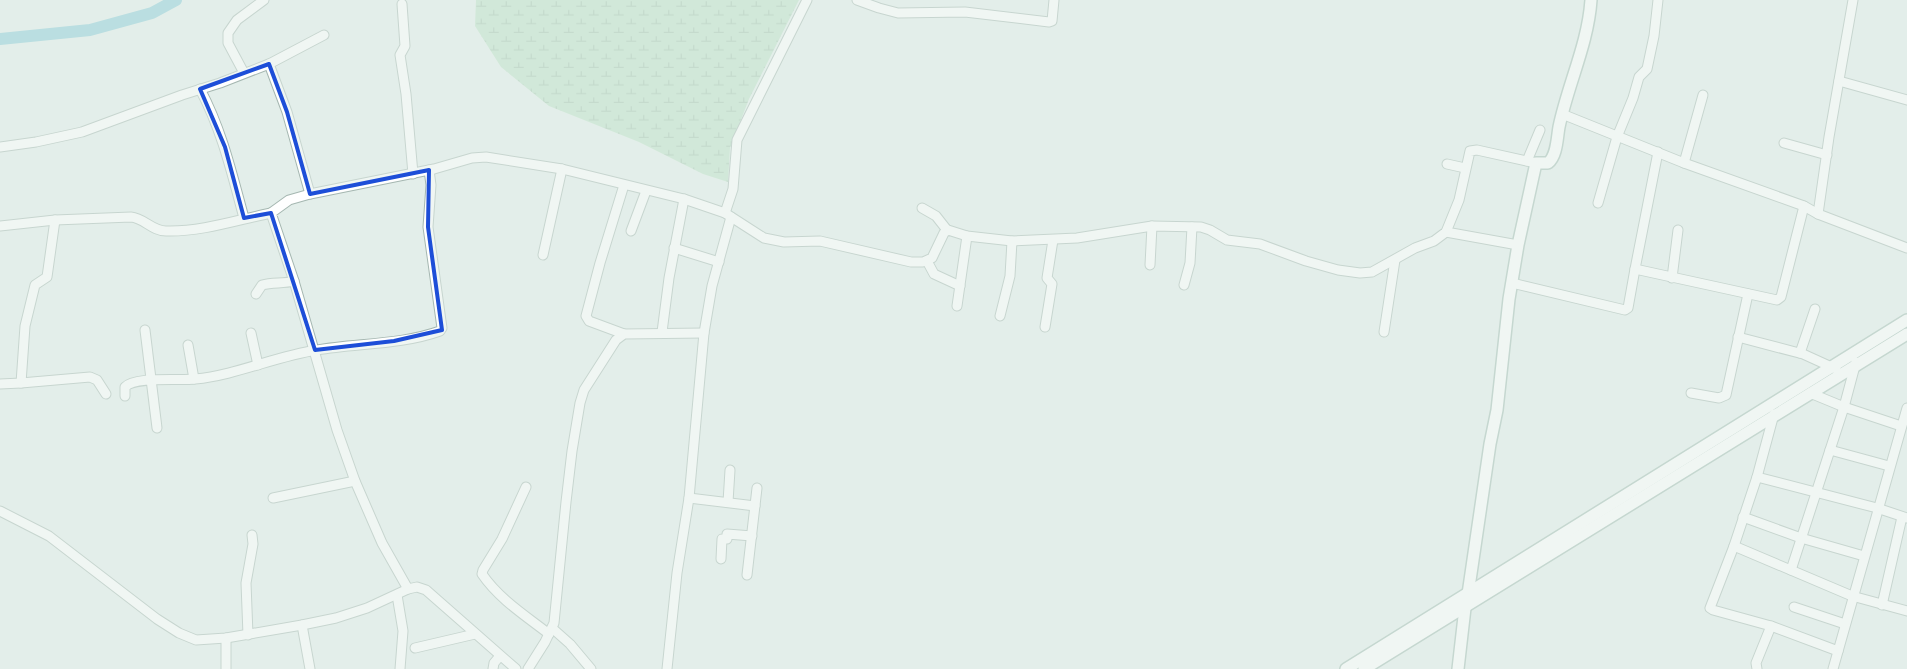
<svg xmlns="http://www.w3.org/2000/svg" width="1907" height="669" font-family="'Work Sans',sans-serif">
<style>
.wetland{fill:url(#wetland-marsh)}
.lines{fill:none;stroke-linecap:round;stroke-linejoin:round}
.river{stroke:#88cad7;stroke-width:12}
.street-casing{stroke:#a5b7b1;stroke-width:11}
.secondary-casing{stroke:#a1bbb2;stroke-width:14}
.street{stroke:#fff;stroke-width:9}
.secondary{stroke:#fff;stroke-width:11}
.marked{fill:none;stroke:#1d4ed8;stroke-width:4;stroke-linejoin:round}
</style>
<defs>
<pattern id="wetland-marsh" width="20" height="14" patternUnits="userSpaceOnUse" patternTransform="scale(1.25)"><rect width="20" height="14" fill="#bbe1c6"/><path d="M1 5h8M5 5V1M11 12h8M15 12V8" fill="none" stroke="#a0c2ab"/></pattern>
</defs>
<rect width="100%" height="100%" fill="#e3eeea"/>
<polygon class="wetland" points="476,0 799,0 749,99 730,148 728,182 703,174 639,142 549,106 501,67 475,26"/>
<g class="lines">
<polyline class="river" points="0,39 90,30 152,13 176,0"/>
<defs>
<g id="street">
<polyline points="857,0 879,8 898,13 965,12 1049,22 1052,21 1054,0"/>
<polyline points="402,4 405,46 400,55 406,94 413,174"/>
<polyline points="269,64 287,112 310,194"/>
<polyline points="244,73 228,43 228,33 237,20 264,0"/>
<polyline points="1839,81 1907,100"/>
<path d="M 200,89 C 222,130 232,174 244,218"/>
<polyline points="1562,114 1684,163 1804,206 1818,214 1907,248"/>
<polyline points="1784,143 1827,155"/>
<polyline points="0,147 36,142 82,132 182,95 220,83 269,64 324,35"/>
<polyline points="1658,152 1635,269 1777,300 1781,297 1804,206"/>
<polyline points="1527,161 1540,130"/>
<polyline points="1684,163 1703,95"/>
<polyline points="1447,164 1465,168"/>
<polyline points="624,185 600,263 586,316 589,321 624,334"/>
<polyline points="1598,203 1617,137 1633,98 1639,77 1647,69 1654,36 1658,0"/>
<polyline points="922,208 936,216 947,230"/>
<polyline points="725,213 733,189 737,140 807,0"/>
<polyline points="1818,214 1829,137 1853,0"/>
<path d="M 0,226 L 55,220 L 131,217 C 144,218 152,231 166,231 C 201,232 237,220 271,213"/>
<polyline points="631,231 646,191"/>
<polyline points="1446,232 1518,245"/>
<polyline points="674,248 719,262"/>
<polyline points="543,255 562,169"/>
<polyline points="927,261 934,274 960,286"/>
<polyline points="1150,265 1152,226"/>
<polyline points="1672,278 1678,230"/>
<polyline points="1512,283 1625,310 1628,308 1635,269"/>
<polyline points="1184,285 1190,263 1192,227"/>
<path d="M 256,294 L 262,285 C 273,282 283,284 294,281"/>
<polyline points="957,306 967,236"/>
<polyline points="1000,316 1010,276 1012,241"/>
<polyline points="1045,327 1052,284 1047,278 1053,240"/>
<polyline points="145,330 157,428"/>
<polyline points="662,332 669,278 684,199"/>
<polyline points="1384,332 1395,260"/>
<polyline points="251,333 258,365"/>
<polyline points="1738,337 1803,354 1836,369"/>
<polyline points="188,345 194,379"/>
<polyline points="1800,353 1815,309"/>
<polyline points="21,383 90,377 97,380 106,394"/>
<polyline points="0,384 21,383 25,326 35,285 47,277 55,220"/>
<polyline points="1691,393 1719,398 1726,395 1748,294"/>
<polyline points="1810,393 1844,407 1901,426"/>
<path d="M 125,396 L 125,387 C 135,376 180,381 195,379 C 237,375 276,356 317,350 C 357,343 401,345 440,331 L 442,328 L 428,227 L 431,185 L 429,170"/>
<polyline points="1774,414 1757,477 1734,546 1710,608 1713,610 1771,626 1838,651"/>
<polyline points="1830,450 1889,466"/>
<polyline points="1757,477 1877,508 1907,518"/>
<path d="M 526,487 L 502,539 L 483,570 L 482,574 C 499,599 526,616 549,634"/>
<polyline points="273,498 355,481"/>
<polyline points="689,498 755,506"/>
<polyline points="728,502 730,470"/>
<polyline points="0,511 49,536 157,619 179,633 196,640 226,638 302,625 336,618 367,608 408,589"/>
<polyline points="1743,517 1801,538 1864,556"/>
<polyline points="1734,546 1852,596 1907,611"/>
<polyline points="721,559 722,539 727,539 727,534 752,536"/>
<polyline points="1791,570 1844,407 1856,362"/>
<polyline points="747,575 757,488"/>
<polyline points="397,595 403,631 400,669"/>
<polyline points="1882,605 1902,517"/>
<polyline points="1794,607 1845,624"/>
<polyline points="302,625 310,669"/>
<polyline points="552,628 570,644 591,669"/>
<polyline points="248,635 246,583 253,544 252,535"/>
<polyline points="415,648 475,634"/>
<polyline points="226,669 226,638"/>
<polyline points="493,669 494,663 500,656"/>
<polyline points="516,669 426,590 417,587 408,589 382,543 355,481 337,430 294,281 271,213 289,200 310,194 434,169 472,158 486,157 562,169 684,199 725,213 764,238 784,242 820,241 911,262 923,262 932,258 944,233 948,230 967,236 1012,241 1077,238 1152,226 1201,227 1210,230 1227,240 1260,244 1306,261 1338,270 1360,273 1372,272 1415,248 1434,241 1446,232 1459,200 1470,151 1477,150 1536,163"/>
<polyline points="528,669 545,642 554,623 566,502 572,451 580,403 584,390 616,340 624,334 704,333"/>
<polyline points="667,669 677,573 689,498 704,333 712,286 731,217"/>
<polyline points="1757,669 1756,663 1771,626"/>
<polyline points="1833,669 1907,408"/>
</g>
<g id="secondary">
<polyline points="1346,669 1907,320"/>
<polyline points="1364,669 1907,334"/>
<path d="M 1458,669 L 1465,608 L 1468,594 L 1490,444 L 1497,410 L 1509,299 L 1518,245 L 1536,163 L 1548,163 C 1557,156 1557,138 1559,127 C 1568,84 1588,44 1591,0"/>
</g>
</defs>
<use href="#street" class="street-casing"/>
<use href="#secondary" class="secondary-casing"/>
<use href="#street" class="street"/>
<use href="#secondary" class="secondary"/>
</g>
<path d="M0 0H1907V669H0ZM 269,64 L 287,112 L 310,194 L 429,170 L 428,227 L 442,330 L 394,341 L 315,350 L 271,213 L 244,218 L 225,147 L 200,89 Z" fill="#e3eeea" fill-opacity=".55" fill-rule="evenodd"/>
<path class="marked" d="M 269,64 L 287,112 L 310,194 L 429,170 L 428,227 L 442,330 L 394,341 L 315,350 L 271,213 L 244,218 L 225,147 L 200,89 Z"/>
</svg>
